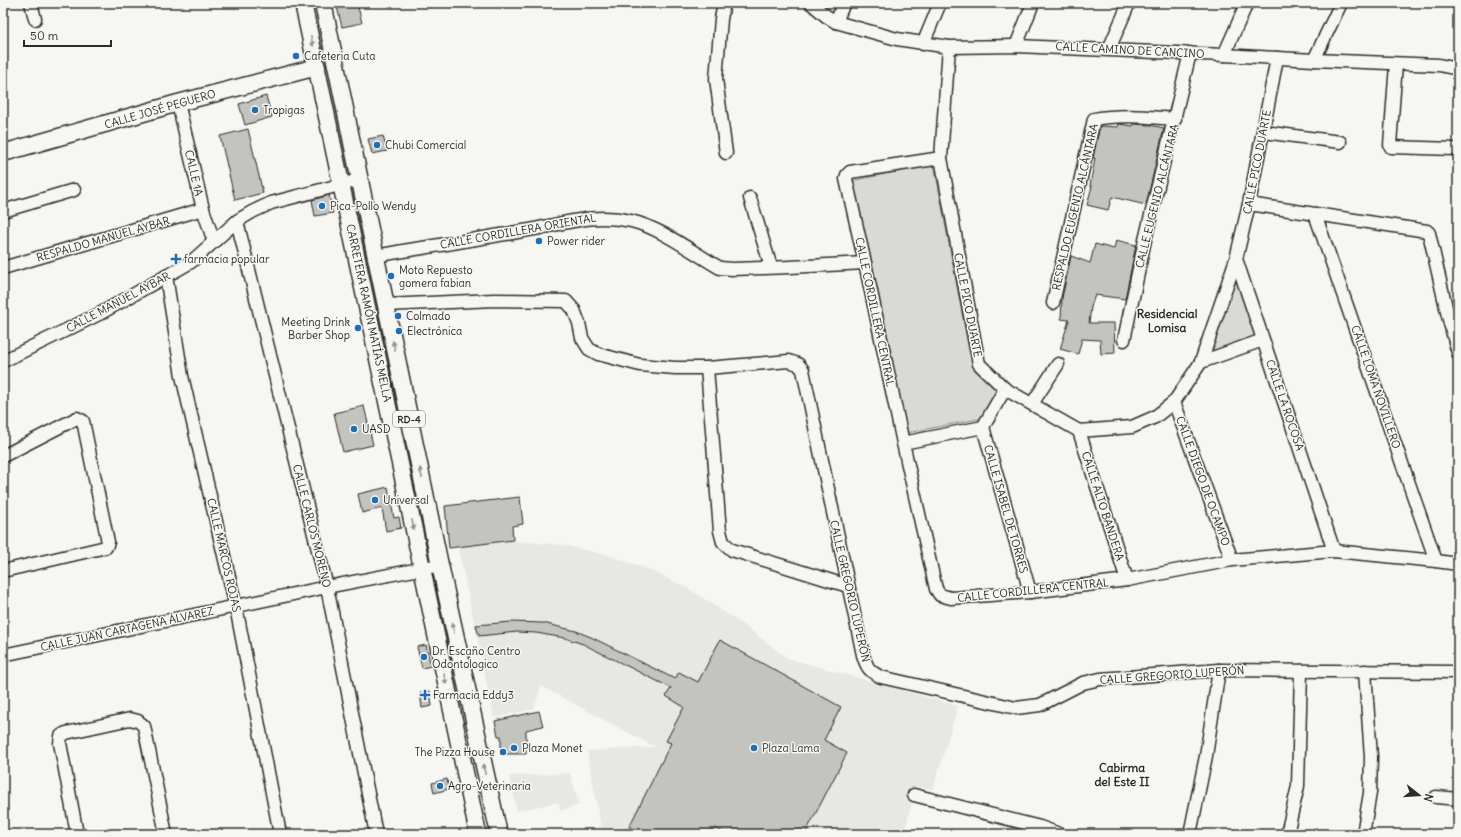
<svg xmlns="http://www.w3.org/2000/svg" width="1461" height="837" font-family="Delius,sans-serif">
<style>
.built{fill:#e7e7e3}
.green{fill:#d9d9d5;stroke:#828280}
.building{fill:#c3c3c0;stroke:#2b2b2b}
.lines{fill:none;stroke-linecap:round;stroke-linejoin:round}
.minor-casing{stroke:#2b2b2b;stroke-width:15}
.major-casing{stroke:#2b2b2b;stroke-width:19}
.minor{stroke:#f6f6f2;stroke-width:12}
.major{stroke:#f6f6f2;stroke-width:16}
.oneway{fill:#90908e}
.poi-dot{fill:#1f6fb2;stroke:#f6f6f2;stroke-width:1.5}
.labels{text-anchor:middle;stroke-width:3;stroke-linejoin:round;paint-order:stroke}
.shield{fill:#f6f6f2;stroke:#686867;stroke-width:1}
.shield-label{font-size:10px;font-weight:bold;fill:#2b2b2b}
.street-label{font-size:11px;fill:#2b2b2b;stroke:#f6f6f2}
.poi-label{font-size:11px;fill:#2b2b2b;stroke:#f6f6f2;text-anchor:start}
.neighbourhood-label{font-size:12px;font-weight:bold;fill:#2b2b2b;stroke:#f6f6f2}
</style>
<rect width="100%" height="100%" fill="#f6f6f2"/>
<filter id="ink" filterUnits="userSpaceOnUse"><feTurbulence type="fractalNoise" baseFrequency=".025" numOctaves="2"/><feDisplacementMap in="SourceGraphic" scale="8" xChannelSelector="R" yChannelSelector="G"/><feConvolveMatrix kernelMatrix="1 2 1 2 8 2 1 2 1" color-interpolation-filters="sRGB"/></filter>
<g filter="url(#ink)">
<g class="built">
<polygon points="512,541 563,545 607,555 640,566 686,587 745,626 787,658 958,706 933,789 916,787 904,834 602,834 587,751 655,747 541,686 534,709 494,718 458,547"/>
<polygon points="570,773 579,805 561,811 558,802 517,811 509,776"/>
</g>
<g class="green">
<polygon points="934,164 969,351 975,368 996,390 983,418 907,433 851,181"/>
<polygon points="1236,269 1257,341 1207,357"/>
</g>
<g class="building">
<polygon points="336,3 357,3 362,23 342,27"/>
<polygon points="266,96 272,117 245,125 239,104"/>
<polygon points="1119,124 1133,126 1134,124 1149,125 1164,128 1146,205 1112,197 1108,210 1087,205 1092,186 1090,186 1095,158 1093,158 1100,126 1118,127"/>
<polygon points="248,129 263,193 235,200 220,136"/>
<polygon points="383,136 387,151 372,154 368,139"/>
<polygon points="329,195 333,213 315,216 312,200"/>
<polygon points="1116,240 1136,245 1125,299 1095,295 1091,307 1089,323 1114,323 1115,353 1101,354 1100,340 1082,339 1078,354 1060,349 1069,320 1061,319 1062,298 1071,256 1090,263 1095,244 1114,249"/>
<polygon points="364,406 373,445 343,452 334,413"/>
<polygon points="388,487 394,518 399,517 401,528 386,531 382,508 362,513 358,494"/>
<polygon points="520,497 523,524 512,526 513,540 449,548 445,506"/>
<polygon points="511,622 543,623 576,631 593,638 675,679 679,672 698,682 720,640 841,707 824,740 847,753 805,834 727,834 715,828 711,834 643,834 629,827 671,743 666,741 684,707 666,696 671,688 583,644 565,638 536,633 517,632 479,636 476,625"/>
<polygon points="426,645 431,666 422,668 417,647"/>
<polygon points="430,691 432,706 422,708 420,693"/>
<polygon points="539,711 543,726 526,730 526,754 501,754 501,736 498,736 495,721"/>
<polygon points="447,779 449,789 434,793 432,783"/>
</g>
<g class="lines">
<defs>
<g id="minor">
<polyline points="31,3 35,19"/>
<polyline points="724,3 721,19 716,79 726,153"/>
<polyline points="811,3 826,16 836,22 897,39 949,47 1016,46 1224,55 1314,60 1439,65 1458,69"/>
<polyline points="836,22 844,3"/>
<polyline points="923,44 940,3"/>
<polyline points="1016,46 1033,3"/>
<polyline points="949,47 941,158 979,364 1005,389 1079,431 1132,427 1155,417 1174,402 1201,362 1236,259 1249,204 1277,58"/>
<polyline points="1109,49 1129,3"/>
<polyline points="1224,55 1247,3"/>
<polyline points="1314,60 1341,3"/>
<polyline points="1396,64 1390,145 1391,147 1454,149"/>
<polyline points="178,103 203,209 214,242"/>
<polyline points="1264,132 1340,142"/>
<polyline points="941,158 850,172 847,175 846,179 865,263 903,443 936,589 940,595 951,598 1030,592 1127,580 1232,560 1334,551 1436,561 1458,564"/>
<polyline points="750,198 771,267"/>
<polyline points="1249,204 1427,231 1429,233 1448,316 1458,353"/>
<polyline points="3,211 74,190"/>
<polyline points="1315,214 1436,561"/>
<polyline points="237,221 327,587 376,834"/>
<path d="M 375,256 C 425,247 474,240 523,231 C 561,225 592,212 631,221 C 661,228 692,252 720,268 L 733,269 L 790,267 L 865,263"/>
<polyline points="1236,259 1334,551"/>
<polyline points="3,268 203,209"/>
<polyline points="166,276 182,376 236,607 280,834"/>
<path d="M 1053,303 L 1094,119 C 1121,114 1148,117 1175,119"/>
<path d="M 386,305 L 494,300 L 566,301 L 574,310 L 579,323 L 582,338 L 589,349 L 598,354 L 640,365 L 675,368 L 707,368 L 789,361 L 798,364 L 803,370 L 863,655 C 867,668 869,671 881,677 L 1016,708 L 1040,705 L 1083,683 L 1100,679 L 1219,670 L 1458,672"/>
<polyline points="1124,340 1145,240 1190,53"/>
<polyline points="3,361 101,313 191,262 237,221 252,212 271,203 359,180"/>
<polyline points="1201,362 1263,340"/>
<polyline points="707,368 720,531 723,542 732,550 848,586"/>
<polyline points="1174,402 1232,560"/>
<polyline points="1032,404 1058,364"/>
<polyline points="983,427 1030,592"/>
<polyline points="1079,431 1127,580"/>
<polyline points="903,443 983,427 1005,389"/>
<polyline points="3,456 77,418 83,421 108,542 106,547 3,571"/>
<polyline points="3,655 327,587 440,565"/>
<polyline points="914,795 1040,827 1059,834"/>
<polyline points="1436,797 1458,799"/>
<polyline points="77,834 60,743 61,736 66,733 130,719 138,721 144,726 166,834"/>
<polyline points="1190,834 1206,756 1219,670"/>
<polyline points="1287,834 1298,786 1301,671"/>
<polyline points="1363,834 1370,793 1371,757 1365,671"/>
</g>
<g id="major">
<polyline points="303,3 478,834"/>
<polyline points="323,3 440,565 499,834"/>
<polyline points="3,153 178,103 317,67"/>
</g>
</defs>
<use href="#minor" class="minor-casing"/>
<use href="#major" class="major-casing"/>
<use href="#minor" class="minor"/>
<use href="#major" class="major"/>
</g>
<defs><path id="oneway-solid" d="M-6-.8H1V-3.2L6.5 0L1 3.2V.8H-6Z"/></defs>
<g class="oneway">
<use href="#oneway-solid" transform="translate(312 41) rotate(78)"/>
<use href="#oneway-solid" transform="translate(394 346) rotate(-102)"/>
<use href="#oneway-solid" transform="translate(421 473) rotate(-102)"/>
<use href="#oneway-solid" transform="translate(413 525) rotate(78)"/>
<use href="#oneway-solid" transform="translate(453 628) rotate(-102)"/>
<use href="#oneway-solid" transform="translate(445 679) rotate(78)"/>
<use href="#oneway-solid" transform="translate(484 769) rotate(-103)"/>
</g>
</g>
<g class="poi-dot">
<circle cx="296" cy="56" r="4"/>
<circle cx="255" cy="110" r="4"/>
<circle cx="377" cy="145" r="4"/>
<circle cx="322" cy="206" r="4"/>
<circle cx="539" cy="241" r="4"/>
<path d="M174 253h4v4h4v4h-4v4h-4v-4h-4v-4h4z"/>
<circle cx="391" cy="276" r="4"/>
<circle cx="398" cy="316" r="4"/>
<circle cx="358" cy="328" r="4"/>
<circle cx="399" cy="331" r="4"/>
<circle cx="354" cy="429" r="4"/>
<circle cx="375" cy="500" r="4"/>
<circle cx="424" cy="657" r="4"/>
<path d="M423 689h4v4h4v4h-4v4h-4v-4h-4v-4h4z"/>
<circle cx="514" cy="748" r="4"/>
<circle cx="754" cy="748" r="4"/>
<circle cx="503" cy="752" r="4"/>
<circle cx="440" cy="786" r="4"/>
</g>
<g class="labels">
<rect class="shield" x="393" y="411" width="32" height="16" rx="3"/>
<g class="shield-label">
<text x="409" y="423">RD-4</text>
</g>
<g class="street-label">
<text transform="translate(1130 50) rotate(3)" y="4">CALLE CAMINO DE CANCINO</text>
<text transform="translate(160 109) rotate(-16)" y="4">CALLE JOSÉ PEGUERO</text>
<text transform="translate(1257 162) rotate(-79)" y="4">CALLE PICO DUARTE</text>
<text transform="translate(194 173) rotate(77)" y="4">CALLE 1A</text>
<text transform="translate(1157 196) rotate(-76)" y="4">CALLE EUGENIO ALCÁNTARA</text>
<text transform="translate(1075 207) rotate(-77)" y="4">RESPALDO EUGENIO ALCÁNTARA</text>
<text transform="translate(518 231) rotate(-10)" y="4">CALLE CORDILLERA ORIENTAL</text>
<text transform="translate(103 239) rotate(-16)" y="4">RESPALDO MANUEL AYBAR</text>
<text transform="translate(118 302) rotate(-28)" y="4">CALLE MANUEL AYBAR</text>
<text transform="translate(968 305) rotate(79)" y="4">CALLE PICO DUARTE</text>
<text transform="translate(875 312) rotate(78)" y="4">CALLE CORDILLERA CENTRAL</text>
<text transform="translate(369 313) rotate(78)" y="4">CARRETERA RAMÓN MATÍAS MELLA</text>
<text transform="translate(1376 387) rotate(71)" y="4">CALLE LOMA NOVILLERO</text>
<text transform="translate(1285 405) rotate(71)" y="4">CALLE LA ROCOSA</text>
<text transform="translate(1203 481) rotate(70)" y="4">CALLE DIEGO DE OCAMPO</text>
<text transform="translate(1103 506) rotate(72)" y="4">CALLE ALTO BANDERA</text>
<text transform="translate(1006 509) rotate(74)" y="4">CALLE ISABEL DE TORRES</text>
<text transform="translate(312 526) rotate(76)" y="4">CALLE CARLOS MORENO</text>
<text transform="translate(224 555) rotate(77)" y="4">CALLE MARCOS ROJAS</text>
<text transform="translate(1033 590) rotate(-6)" y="4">CALLE CORDILLERA CENTRAL</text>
<text transform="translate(850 591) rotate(77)" y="4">CALLE GREGORIO LUPERÓN</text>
<text transform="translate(127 629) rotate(-12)" y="4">CALLE JUAN CARTAGENA ÁLVAREZ</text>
<text transform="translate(1172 675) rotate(-4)" y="4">CALLE GREGORIO LUPERÓN</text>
</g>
<g class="poi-label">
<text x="304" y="60">Cafeteria Cuta</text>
<text x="263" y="114">Tropigas</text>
<text x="385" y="149">Chubi Comercial</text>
<text x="330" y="210">Pica-Pollo Wendy</text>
<text x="547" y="245">Power rider</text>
<text x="184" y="263">farmacia popular</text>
<text x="399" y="274">Moto Repuesto<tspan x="399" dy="13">gomera fabian</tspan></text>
<text x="406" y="320">Colmado</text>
<text x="350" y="326" text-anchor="end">Meeting Drink<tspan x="350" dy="13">Barber Shop</tspan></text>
<text x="407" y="335">Electrónica</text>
<text x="362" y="433">UASD</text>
<text x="383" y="504">Universal</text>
<text x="432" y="655">Dr. Escaño Centro<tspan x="432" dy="13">Odontologico</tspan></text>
<text x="433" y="699">Farmacia Eddy3</text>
<text x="522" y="752">Plaza Monet</text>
<text x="762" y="752">Plaza Lama</text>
<text x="495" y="756" text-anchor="end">The Pizza House</text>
<text x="448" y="790">Agro-Veterinaria</text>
</g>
<g class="neighbourhood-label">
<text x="1167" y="318">Residencial<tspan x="1167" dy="14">Lomisa</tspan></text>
<text x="1122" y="772">Cabirma<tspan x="1122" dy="14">del Este II</tspan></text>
</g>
</g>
<rect width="1461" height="837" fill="none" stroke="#f6f6f2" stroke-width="16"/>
<rect x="8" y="8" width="1445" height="821" fill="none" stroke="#2b2b2b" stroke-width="1.5" filter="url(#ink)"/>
<g transform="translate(1419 795) rotate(107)" stroke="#f6f6f2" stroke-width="3" paint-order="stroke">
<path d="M0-3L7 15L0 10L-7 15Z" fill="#2b2b2b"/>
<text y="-6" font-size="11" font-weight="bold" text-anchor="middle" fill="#2b2b2b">N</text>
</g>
<path d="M24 40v6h87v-6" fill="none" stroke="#2b2b2b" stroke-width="2"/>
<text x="30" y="40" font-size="12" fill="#2b2b2b" stroke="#f6f6f2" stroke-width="3" paint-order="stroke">50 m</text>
</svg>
